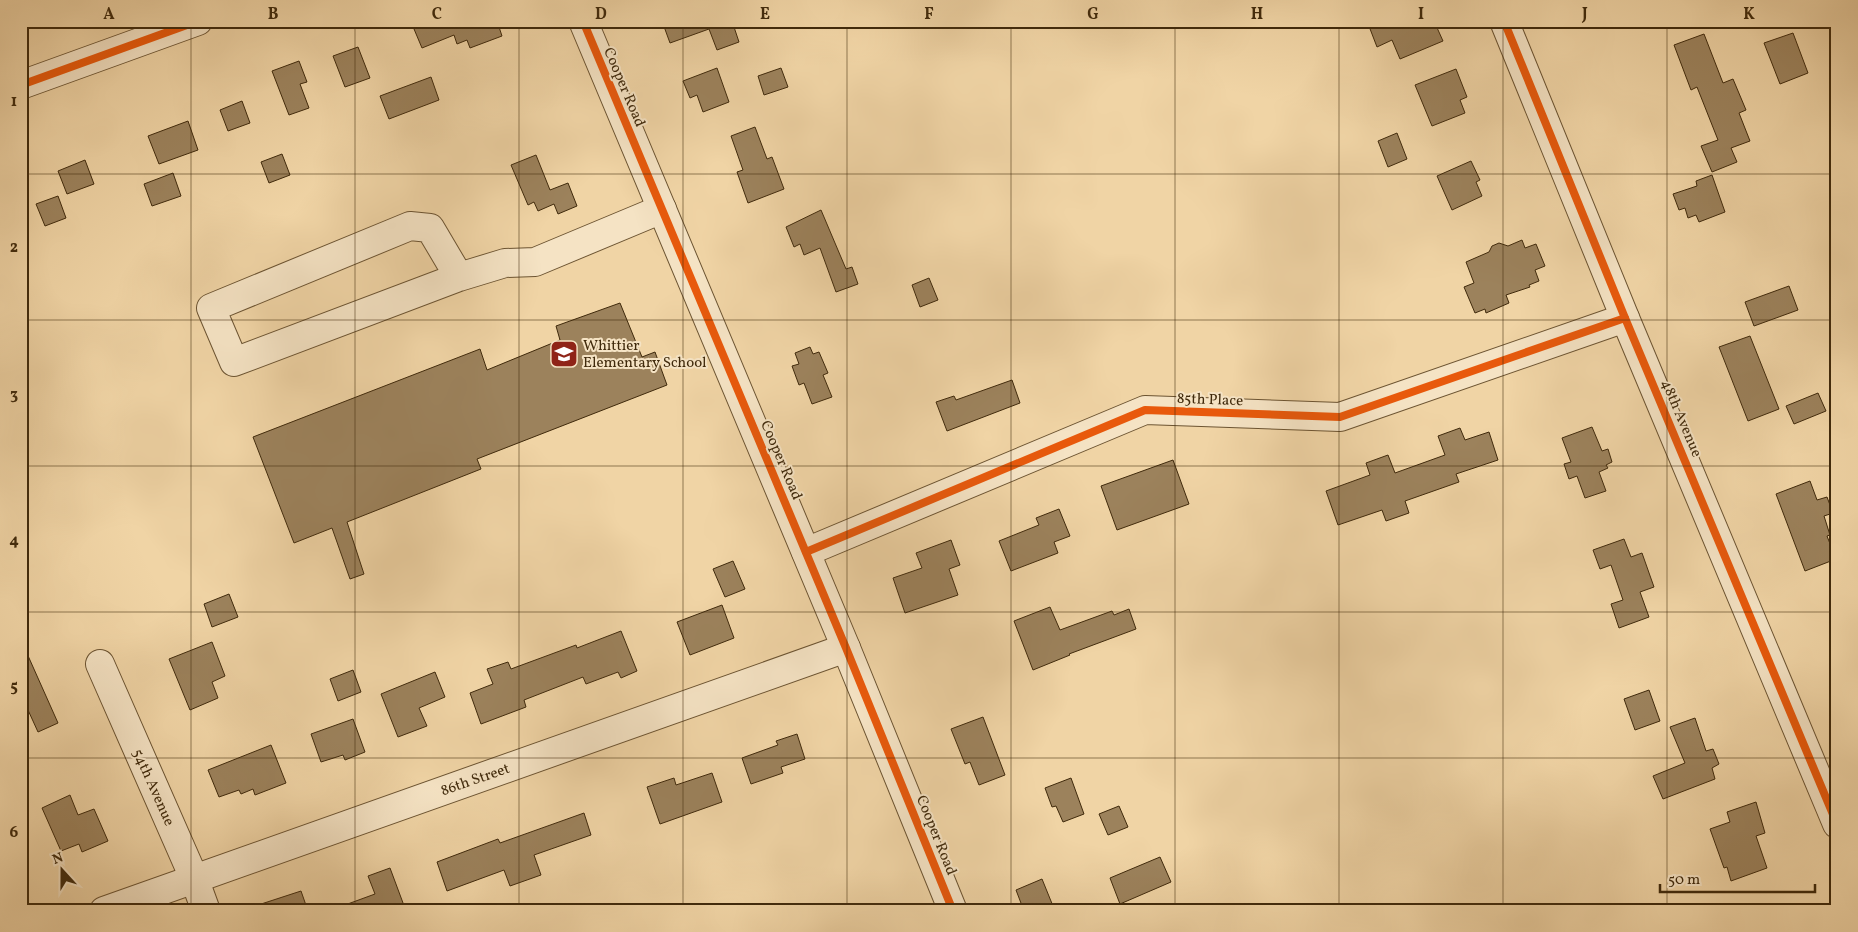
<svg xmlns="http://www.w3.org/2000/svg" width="1858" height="932" font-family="Vollkorn,serif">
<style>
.building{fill:#9c825c;stroke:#402a0c}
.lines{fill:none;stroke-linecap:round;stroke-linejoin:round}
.minor-casing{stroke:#6c5432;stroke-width:30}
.minor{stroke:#f5e3c4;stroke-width:28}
.cycleway-casing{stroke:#f5e3c4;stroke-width:11}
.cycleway{stroke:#e8590c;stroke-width:8}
.grid{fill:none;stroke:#402a0c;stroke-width:1;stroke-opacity:0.55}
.labels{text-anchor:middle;stroke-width:4;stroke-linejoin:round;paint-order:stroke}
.street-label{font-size:15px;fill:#402a0c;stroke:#f5e3c4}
.poi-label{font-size:15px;fill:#402a0c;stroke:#f5e3c4;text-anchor:start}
.neatline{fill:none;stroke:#402a0c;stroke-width:2}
.grid-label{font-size:16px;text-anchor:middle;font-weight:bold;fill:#402a0c}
</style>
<rect width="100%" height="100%" fill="#f0d4a5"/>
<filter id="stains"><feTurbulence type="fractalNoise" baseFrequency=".004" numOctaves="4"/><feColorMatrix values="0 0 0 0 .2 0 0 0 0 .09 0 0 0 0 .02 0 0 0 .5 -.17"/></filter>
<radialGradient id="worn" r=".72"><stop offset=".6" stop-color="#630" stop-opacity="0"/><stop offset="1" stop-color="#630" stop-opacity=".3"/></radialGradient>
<g class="building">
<polygon points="432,21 497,21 502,36 470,48 467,40 457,44 454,35 422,48 414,29"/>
<polygon points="662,21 732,21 739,42 717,50 709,29 670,43"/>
<polygon points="1367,21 1434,21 1443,41 1400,59 1392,40 1377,47"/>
<polygon points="1793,33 1808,73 1780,84 1764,43"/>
<polygon points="1704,34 1723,83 1733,79 1746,110 1739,113 1750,141 1731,148 1737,162 1712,172 1701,146 1718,140 1697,87 1691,90 1674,45"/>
<polygon points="358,47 370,78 345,87 333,56"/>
<polygon points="299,61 307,82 300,84 309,108 289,115 272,71"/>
<polygon points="717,68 729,102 703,112 697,95 690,98 683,81"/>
<polygon points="781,68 788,87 764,95 758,76"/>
<polygon points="1456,69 1467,97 1460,100 1465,113 1432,126 1415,85"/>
<polygon points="431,77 439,100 389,119 380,96"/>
<polygon points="242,101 250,123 228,131 220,110"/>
<polygon points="188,121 198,150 159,164 148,136"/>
<polygon points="755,127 767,159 772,157 784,189 748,203 737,172 743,170 731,136"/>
<polygon points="1397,133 1407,159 1388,167 1378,141"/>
<polygon points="282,154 290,175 269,183 261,162"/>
<polygon points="536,155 550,190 568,183 577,206 558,214 554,204 538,211 534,202 528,205 511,165"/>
<polygon points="85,160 94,184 67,194 58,171"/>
<polygon points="1471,161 1480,180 1476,182 1482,196 1452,210 1437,176"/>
<polygon points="173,173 181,196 152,206 144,184"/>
<polygon points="1712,175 1725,212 1699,222 1696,215 1688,218 1685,208 1679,210 1673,194 1697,186 1696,181"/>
<polygon points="58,196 66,218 45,226 36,204"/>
<polygon points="821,210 846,269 852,267 858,284 836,292 820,248 804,255 800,244 794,247 786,227"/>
<polygon points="1522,240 1525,248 1536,244 1545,266 1535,270 1539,281 1529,285 1530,287 1506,295 1509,303 1486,313 1485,309 1475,313 1464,287 1474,283 1466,262 1489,252 1492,246 1499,243 1508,246"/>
<polygon points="929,278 938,300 920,307 912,285"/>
<polygon points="1789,286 1798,310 1754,326 1745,302"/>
<polygon points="620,303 642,357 655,352 667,385 477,459 481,469 347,522 364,574 350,579 332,528 294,543 253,437 480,349 487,370 560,340 556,326"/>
<polygon points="1750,336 1779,409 1748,421 1719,347"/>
<polygon points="810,347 813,354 819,352 828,373 823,375 832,397 812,404 804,383 799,385 792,366 799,364 795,353"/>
<polygon points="1012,380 1020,403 947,431 936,402 954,396 956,400"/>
<polygon points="1818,393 1826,411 1794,424 1786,406"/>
<polygon points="1592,427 1602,451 1608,449 1612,462 1606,465 1608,468 1599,472 1606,491 1585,498 1577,476 1569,479 1564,464 1571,462 1562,438"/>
<polygon points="1460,428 1465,440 1489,432 1498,460 1456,474 1459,482 1405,501 1409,513 1386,521 1382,510 1338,525 1326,491 1370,475 1366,463 1388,455 1395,473 1445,455 1438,436"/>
<polygon points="1173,460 1189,504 1117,530 1101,486"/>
<polygon points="1810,481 1817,500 1827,497 1833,513 1824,516 1830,535 1827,536 1836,559 1805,571 1776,494"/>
<polygon points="1059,509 1070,536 1054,542 1058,553 1011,571 999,541 1039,525 1036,518"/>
<polygon points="1624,539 1631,557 1642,553 1654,587 1640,592 1649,617 1619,628 1611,604 1623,600 1611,565 1600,569 1593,550"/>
<polygon points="951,540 960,565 949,569 958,595 905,613 893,578 922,568 916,553"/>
<polygon points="733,561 745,589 725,597 713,569"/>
<polygon points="229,594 238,617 212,627 204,604"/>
<polygon points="722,605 734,638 690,655 677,622"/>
<polygon points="1050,607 1060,630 1112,611 1114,615 1129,609 1136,629 1069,654 1070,655 1033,670 1014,621"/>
<polygon points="621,631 637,671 621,678 618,672 586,684 583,677 524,700 526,707 481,724 470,693 493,684 487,669 508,662 511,669 576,645 577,648"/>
<polygon points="21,640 58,723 38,732 28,710 21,713"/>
<polygon points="212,642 225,676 212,682 218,698 190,710 169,659"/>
<polygon points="353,670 361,692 338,701 330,679"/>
<polygon points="435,672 445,697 419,708 427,726 398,737 381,694"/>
<polygon points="1649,690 1660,721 1635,730 1624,699"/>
<polygon points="983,717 1005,775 979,785 970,762 965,764 951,729"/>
<polygon points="1695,718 1706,751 1713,749 1719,764 1712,768 1715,779 1663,799 1653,776 1685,763 1670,727"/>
<polygon points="353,719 365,752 345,760 343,755 321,762 311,734"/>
<polygon points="797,734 805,759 781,767 783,773 751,784 742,758 778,745 776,741"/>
<polygon points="271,745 286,783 255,795 253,789 241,794 239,790 219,797 208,770"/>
<polygon points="712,773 722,802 660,824 647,787 674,778 676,785"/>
<polygon points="1071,778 1084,814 1063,822 1056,806 1052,807 1045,788"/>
<polygon points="70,795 78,815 94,809 108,841 82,852 79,844 61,851 42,808"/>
<polygon points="1756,802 1765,833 1756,836 1767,868 1731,881 1727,867 1724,868 1710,829 1730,822 1727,812"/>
<polygon points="1119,806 1128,827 1108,835 1099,814"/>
<polygon points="584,813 591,835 534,855 541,875 510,886 504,870 447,891 437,862 498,839 500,843"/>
<polygon points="1160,857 1171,882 1120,904 1110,878"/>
<polygon points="390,868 406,911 334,911 334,909 375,894 368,876"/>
<polygon points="1042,879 1055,911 1024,911 1016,890"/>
<polygon points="301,891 308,911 252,911 252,907"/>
</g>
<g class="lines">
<defs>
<g id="minor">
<polyline points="583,21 846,648 953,911"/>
<polyline points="1504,21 1625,318 1837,824"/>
<polyline points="21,85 198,21"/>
<polyline points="459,277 430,228 410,226 211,308 234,362 459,277 505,263 535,262 662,209"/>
<polyline points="806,552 1145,410 1340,417 1625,318"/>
<polyline points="100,664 194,878 206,911"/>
<polyline points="104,911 846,648"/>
</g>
</defs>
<use href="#minor" class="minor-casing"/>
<use href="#minor" class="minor"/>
<defs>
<g id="cycleway">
<polyline points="583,21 846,648 953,911"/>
<polyline points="1504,21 1625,318 1837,824"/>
<polyline points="21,85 198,21"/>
<polyline points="806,552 1145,410 1340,417 1625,318"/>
</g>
</defs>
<use href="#cycleway" class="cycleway-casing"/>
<use href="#cycleway" class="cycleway"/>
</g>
<path class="grid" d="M 191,21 L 191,911M 355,21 L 355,911M 519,21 L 519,911M 683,21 L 683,911M 847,21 L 847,911M 1011,21 L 1011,911M 1175,21 L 1175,911M 1339,21 L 1339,911M 1503,21 L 1503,911M 1667,21 L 1667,911M 21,174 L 1837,174M 21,320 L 1837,320M 21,466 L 1837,466M 21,612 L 1837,612M 21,758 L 1837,758"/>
<defs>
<symbol id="school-square" viewBox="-11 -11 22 22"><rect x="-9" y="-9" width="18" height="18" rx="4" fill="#8f2418" stroke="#f5e3c4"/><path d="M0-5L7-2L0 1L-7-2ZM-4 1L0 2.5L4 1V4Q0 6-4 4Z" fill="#fff"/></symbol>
</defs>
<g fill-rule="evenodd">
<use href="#school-square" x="548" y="338" width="32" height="32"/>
</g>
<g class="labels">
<g class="street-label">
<text transform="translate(625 87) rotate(67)" y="5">Cooper Road</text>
<text transform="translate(1210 399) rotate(2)" y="5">85th Place</text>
<text transform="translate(1682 418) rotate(67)" y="5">48th Avenue</text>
<text transform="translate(782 460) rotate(67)" y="5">Cooper Road</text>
<text transform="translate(475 779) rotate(-19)" y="5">86th Street</text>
<text transform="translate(154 787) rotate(66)" y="5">54th Avenue</text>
<text transform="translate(937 835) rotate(68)" y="5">Cooper Road</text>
</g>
<g class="poi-label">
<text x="583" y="350">Whittier<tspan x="583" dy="17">Elementary School</tspan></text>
</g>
</g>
<rect width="1858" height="932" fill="none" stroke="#f0d4a5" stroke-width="55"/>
<g transform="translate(62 870) rotate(339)" stroke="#f5e3c4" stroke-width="4" paint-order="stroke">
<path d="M0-4L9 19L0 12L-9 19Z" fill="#402a0c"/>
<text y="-8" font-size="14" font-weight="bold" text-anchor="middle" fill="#402a0c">N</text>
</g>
<path d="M1660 884v8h155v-8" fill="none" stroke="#402a0c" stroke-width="2.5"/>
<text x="1668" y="884" font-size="15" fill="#402a0c" stroke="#f5e3c4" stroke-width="4" paint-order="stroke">50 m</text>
<rect x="28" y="28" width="1802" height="876" class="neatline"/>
<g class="grid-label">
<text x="109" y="19">A</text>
<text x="273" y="19">B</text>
<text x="437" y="19">C</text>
<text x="601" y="19">D</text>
<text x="765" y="19">E</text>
<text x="929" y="19">F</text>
<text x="1093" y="19">G</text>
<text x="1257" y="19">H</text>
<text x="1421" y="19">I</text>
<text x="1585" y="19">J</text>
<text x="1749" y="19">K</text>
<text x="14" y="106">1</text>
<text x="14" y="252">2</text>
<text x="14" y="399">3</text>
<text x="14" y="545">4</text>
<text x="14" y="691">5</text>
<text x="14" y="837">6</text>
</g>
<rect width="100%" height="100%" filter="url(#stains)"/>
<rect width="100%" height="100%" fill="url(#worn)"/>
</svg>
